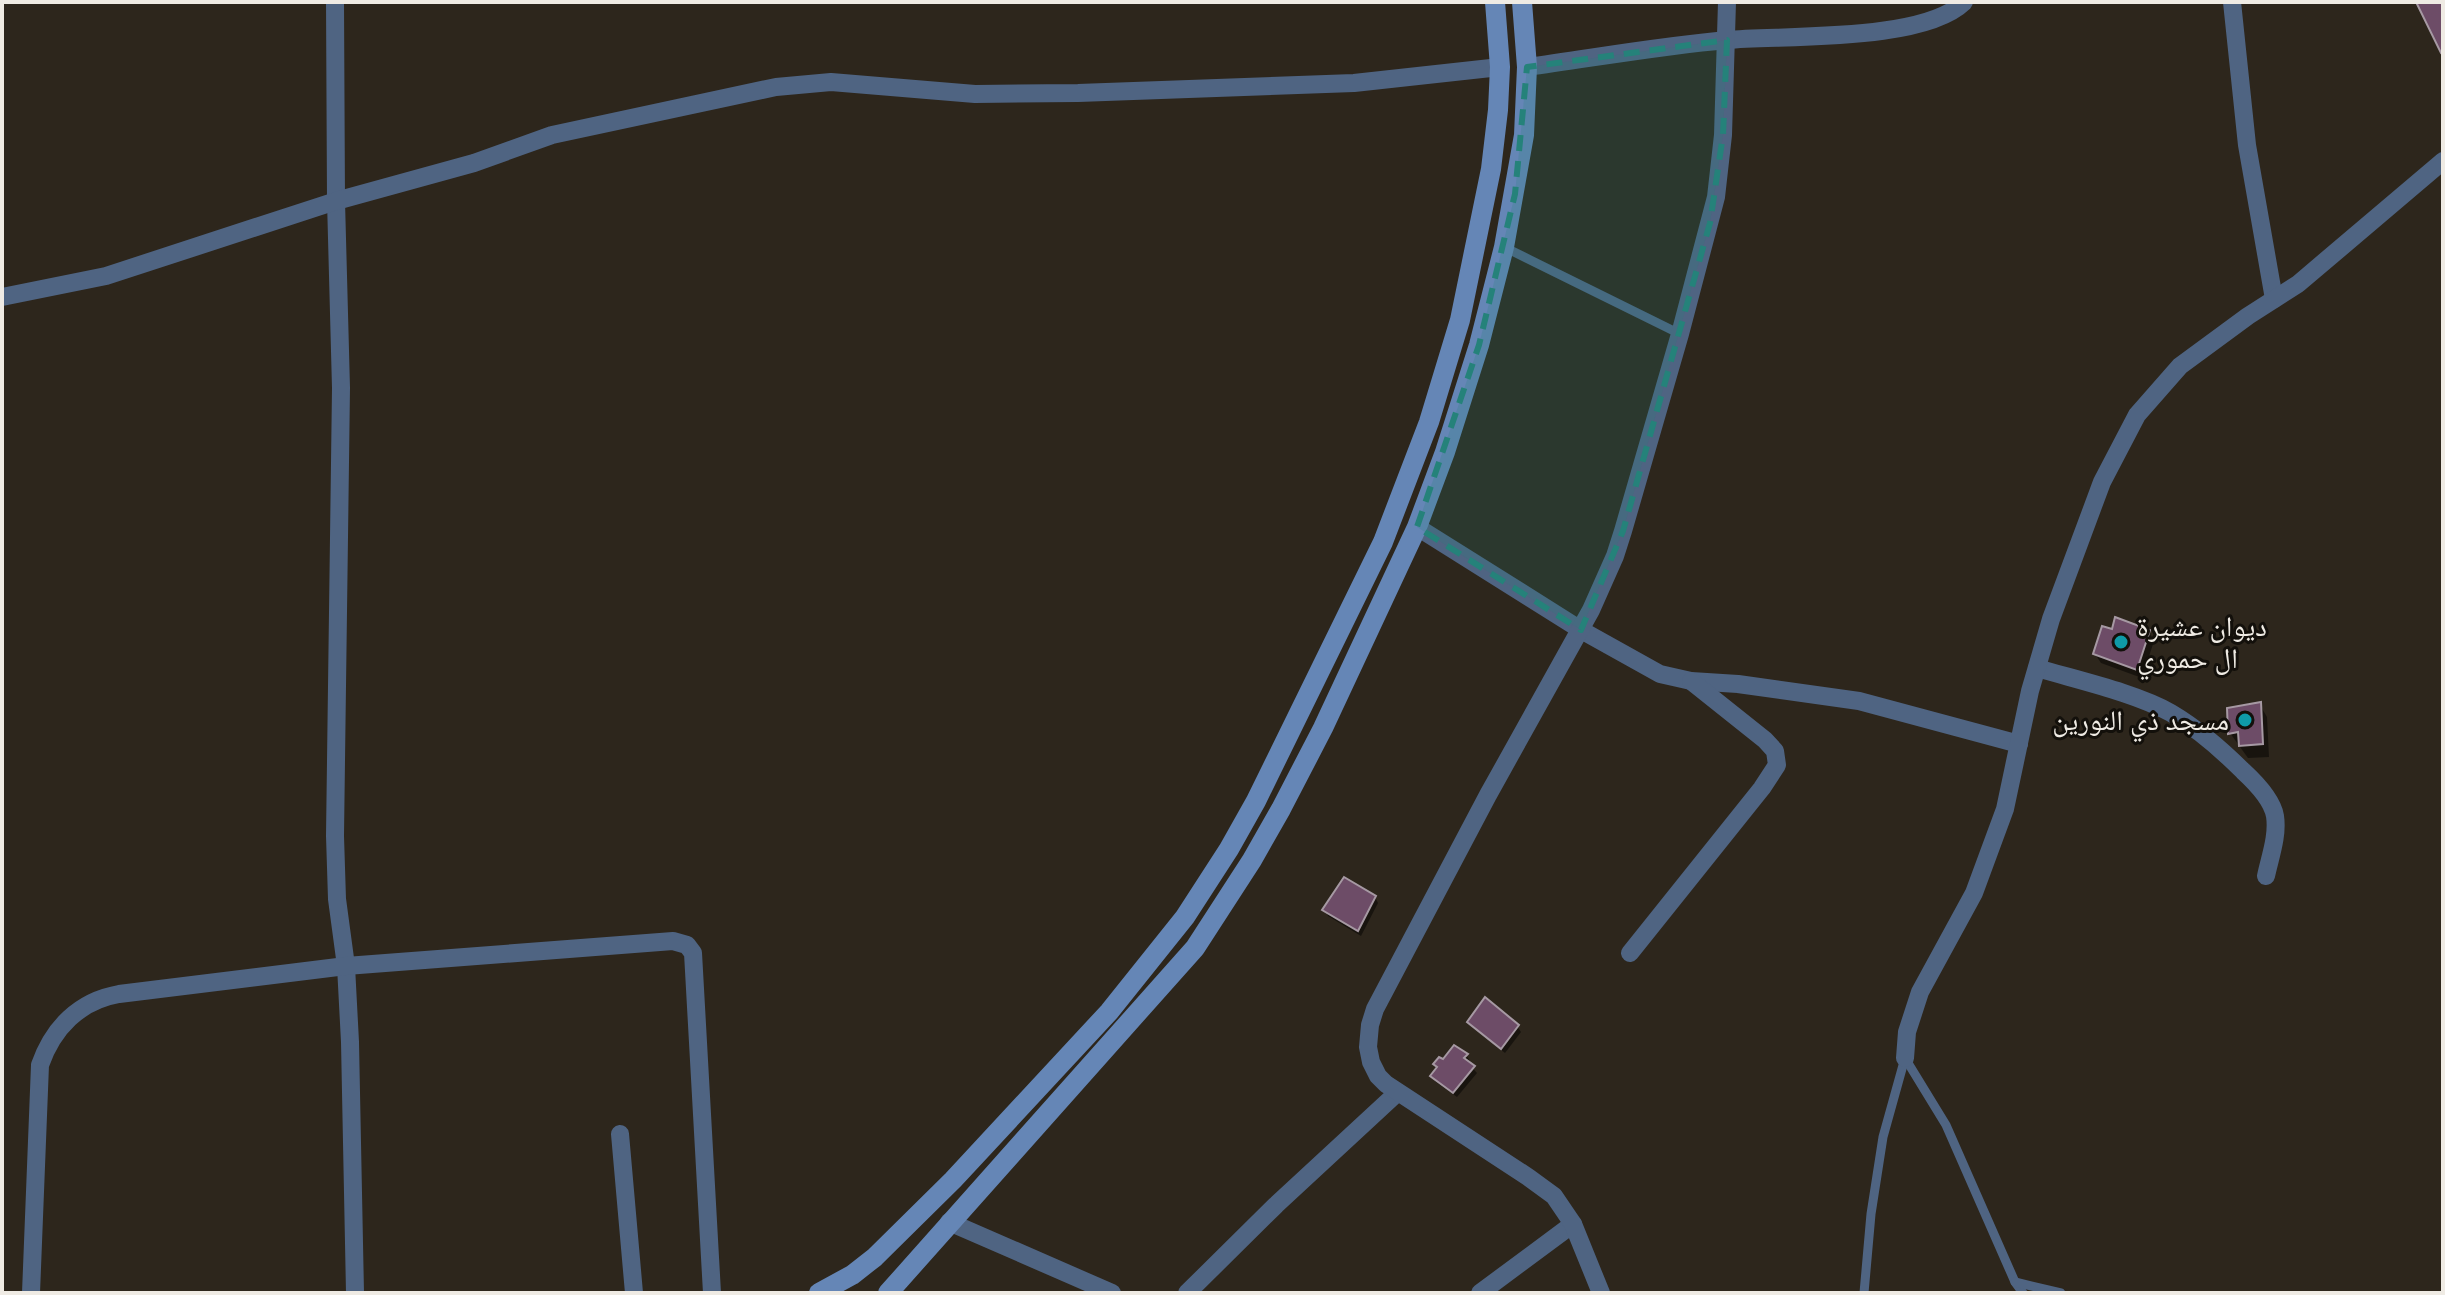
<svg xmlns="http://www.w3.org/2000/svg" width="2445" height="1295" font-family="Roboto,'Noto Naskh Arabic',sans-serif">
<style>
.shadow{fill:#0007}
.building{fill:#6d4c67;stroke:#a699a3;stroke-width:2}
.lines{fill:none;stroke-linecap:round;stroke-linejoin:round}
.service{stroke:#4f6482;stroke-width:9}
.minor{stroke:#4f6482;stroke-width:18}
.secondary{stroke:#6586b6;stroke-width:20}
.marked{fill:#25827a;fill-opacity:0.2;stroke:#25827a;stroke-width:6;stroke-dasharray:16 10;stroke-linejoin:round}
.culture-dot{fill:#0f9aa8;stroke:#13100b;stroke-width:3}
.labels{text-anchor:middle;stroke-width:6;stroke-linejoin:round;paint-order:stroke}
.poi-label{font-size:28px;fill:#efebe4;stroke:#13100b;text-anchor:start}
</style>
<rect width="100%" height="100%" fill="#2d261c"/>
<g class="shadow">
<polygon points="2114,631 2149,632 2154,641 2142,678 2101,663 2095,654"/>
<polygon points="2260,705 2267,717 2269,757 2248,758 2230,733"/>
<polygon points="1375,897 1378,903 1361,936 1328,916 1325,910"/>
<polygon points="1470,1022 1517,1026 1521,1032 1505,1053 1473,1028"/>
<polygon points="1466,1055 1470,1061 1468,1063 1477,1073 1457,1097 1436,1082 1432,1076 1444,1062"/>
</g>
<g class="building">
<polygon points="2416,2 2443,2 2443,52 2441,53"/>
<polygon points="2115,617 2150,630 2137,670 2093,654 2102,626 2112,629"/>
<polygon points="2261,702 2263,744 2239,746 2238,732 2228,734 2227,708"/>
<polygon points="1344,877 1376,896 1358,931 1322,910"/>
<polygon points="1485,997 1519,1025 1501,1049 1467,1022"/>
<polygon points="1454,1045 1468,1054 1464,1058 1475,1066 1453,1093 1430,1076 1437,1067 1433,1064 1439,1057 1443,1059"/>
</g>
<g class="lines">
<g class="service">
<polyline points="1504,247 1680,334"/>
<polyline points="1905,1058 1946,1125 2015,1282 2023,1293"/>
<polyline points="2015,1282 2061,1293"/>
<polyline points="1864,1293 1871,1214 1883,1137 1905,1058"/>
</g>
<g class="minor">
<polyline points="335,2 336,201 341,388 335,836 337,899 346,966 350,1042 355,1293"/>
<polyline points="2232,2 2247,145 2274,299"/>
<path d="M 1527,67 C 1593,58 1660,46 1727,40 C 1785,35 1923,42 1964,2"/>
<polyline points="2,297 106,276 336,201 474,163 552,135 776,87 831,82 975,94 1078,93 1354,83 1500,67"/>
<polyline points="1417,527 1581,630 1660,674 1691,681 1738,684 1859,701 2019,744"/>
<path d="M 2037,668 C 2077,680 2136,693 2171,713 C 2198,729 2221,749 2243,771 C 2255,782 2272,799 2275,816 C 2278,836 2270,857 2266,876"/>
<polyline points="1630,953 1762,788 1777,765 1775,751 1765,740 1691,681"/>
<polyline points="1905,1058 1907,1032 1920,992 1974,893 2005,809 2030,691 2051,619 2102,482 2137,415 2180,366 2248,316 2298,284 2443,161"/>
<polyline points="620,1134 634,1293"/>
<polyline points="949,1222 1112,1293"/>
<path d="M 31,1293 L 40,1065 C 53,1028 79,1001 119,994 L 346,966 L 673,941 L 687,945 L 693,953 L 712,1293"/>
<polyline points="1187,1293 1276,1205 1397,1093"/>
<polyline points="1480,1293 1573,1224"/>
<polyline points="1601,1293 1573,1224 1554,1196 1528,1177 1386,1084 1378,1076 1371,1062 1368,1047 1370,1025 1375,1009 1488,795 1591,610 1615,556 1623,531 1680,334 1716,197 1723,135 1727,2"/>
</g>
<g class="secondary">
<polyline points="819,1293 852,1275 875,1257 953,1180 1109,1012 1185,917 1229,849 1256,801 1383,542 1429,422 1460,320 1491,169 1498,110 1500,67 1495,2"/>
<polyline points="888,1293 1195,948 1252,860 1281,809 1323,728 1417,527 1445,452 1479,345 1504,247 1524,135 1527,67 1522,2"/>
</g>
</g>
<path class="marked" d="M 1727,40 L 1723,135 L 1710,223 L 1623,531 L 1581,630 L 1417,527 L 1479,345 L 1515,194 L 1527,67 Z"/>
<g class="culture-dot">
<circle cx="2121" cy="642" r="8"/>
<circle cx="2245" cy="720" r="8"/>
</g>
<g class="labels">
<g class="poi-label">
<text x="2137" y="636">ديوان عشيرة<tspan x="2137" dy="32">ال حموري</tspan></text>
<text x="2229" y="730" text-anchor="end">مسجد ذي النورين</text>
</g>
</g>
<rect width="2445" height="1295" fill="none" stroke="#efebe4" stroke-width="8"/>
</svg>
